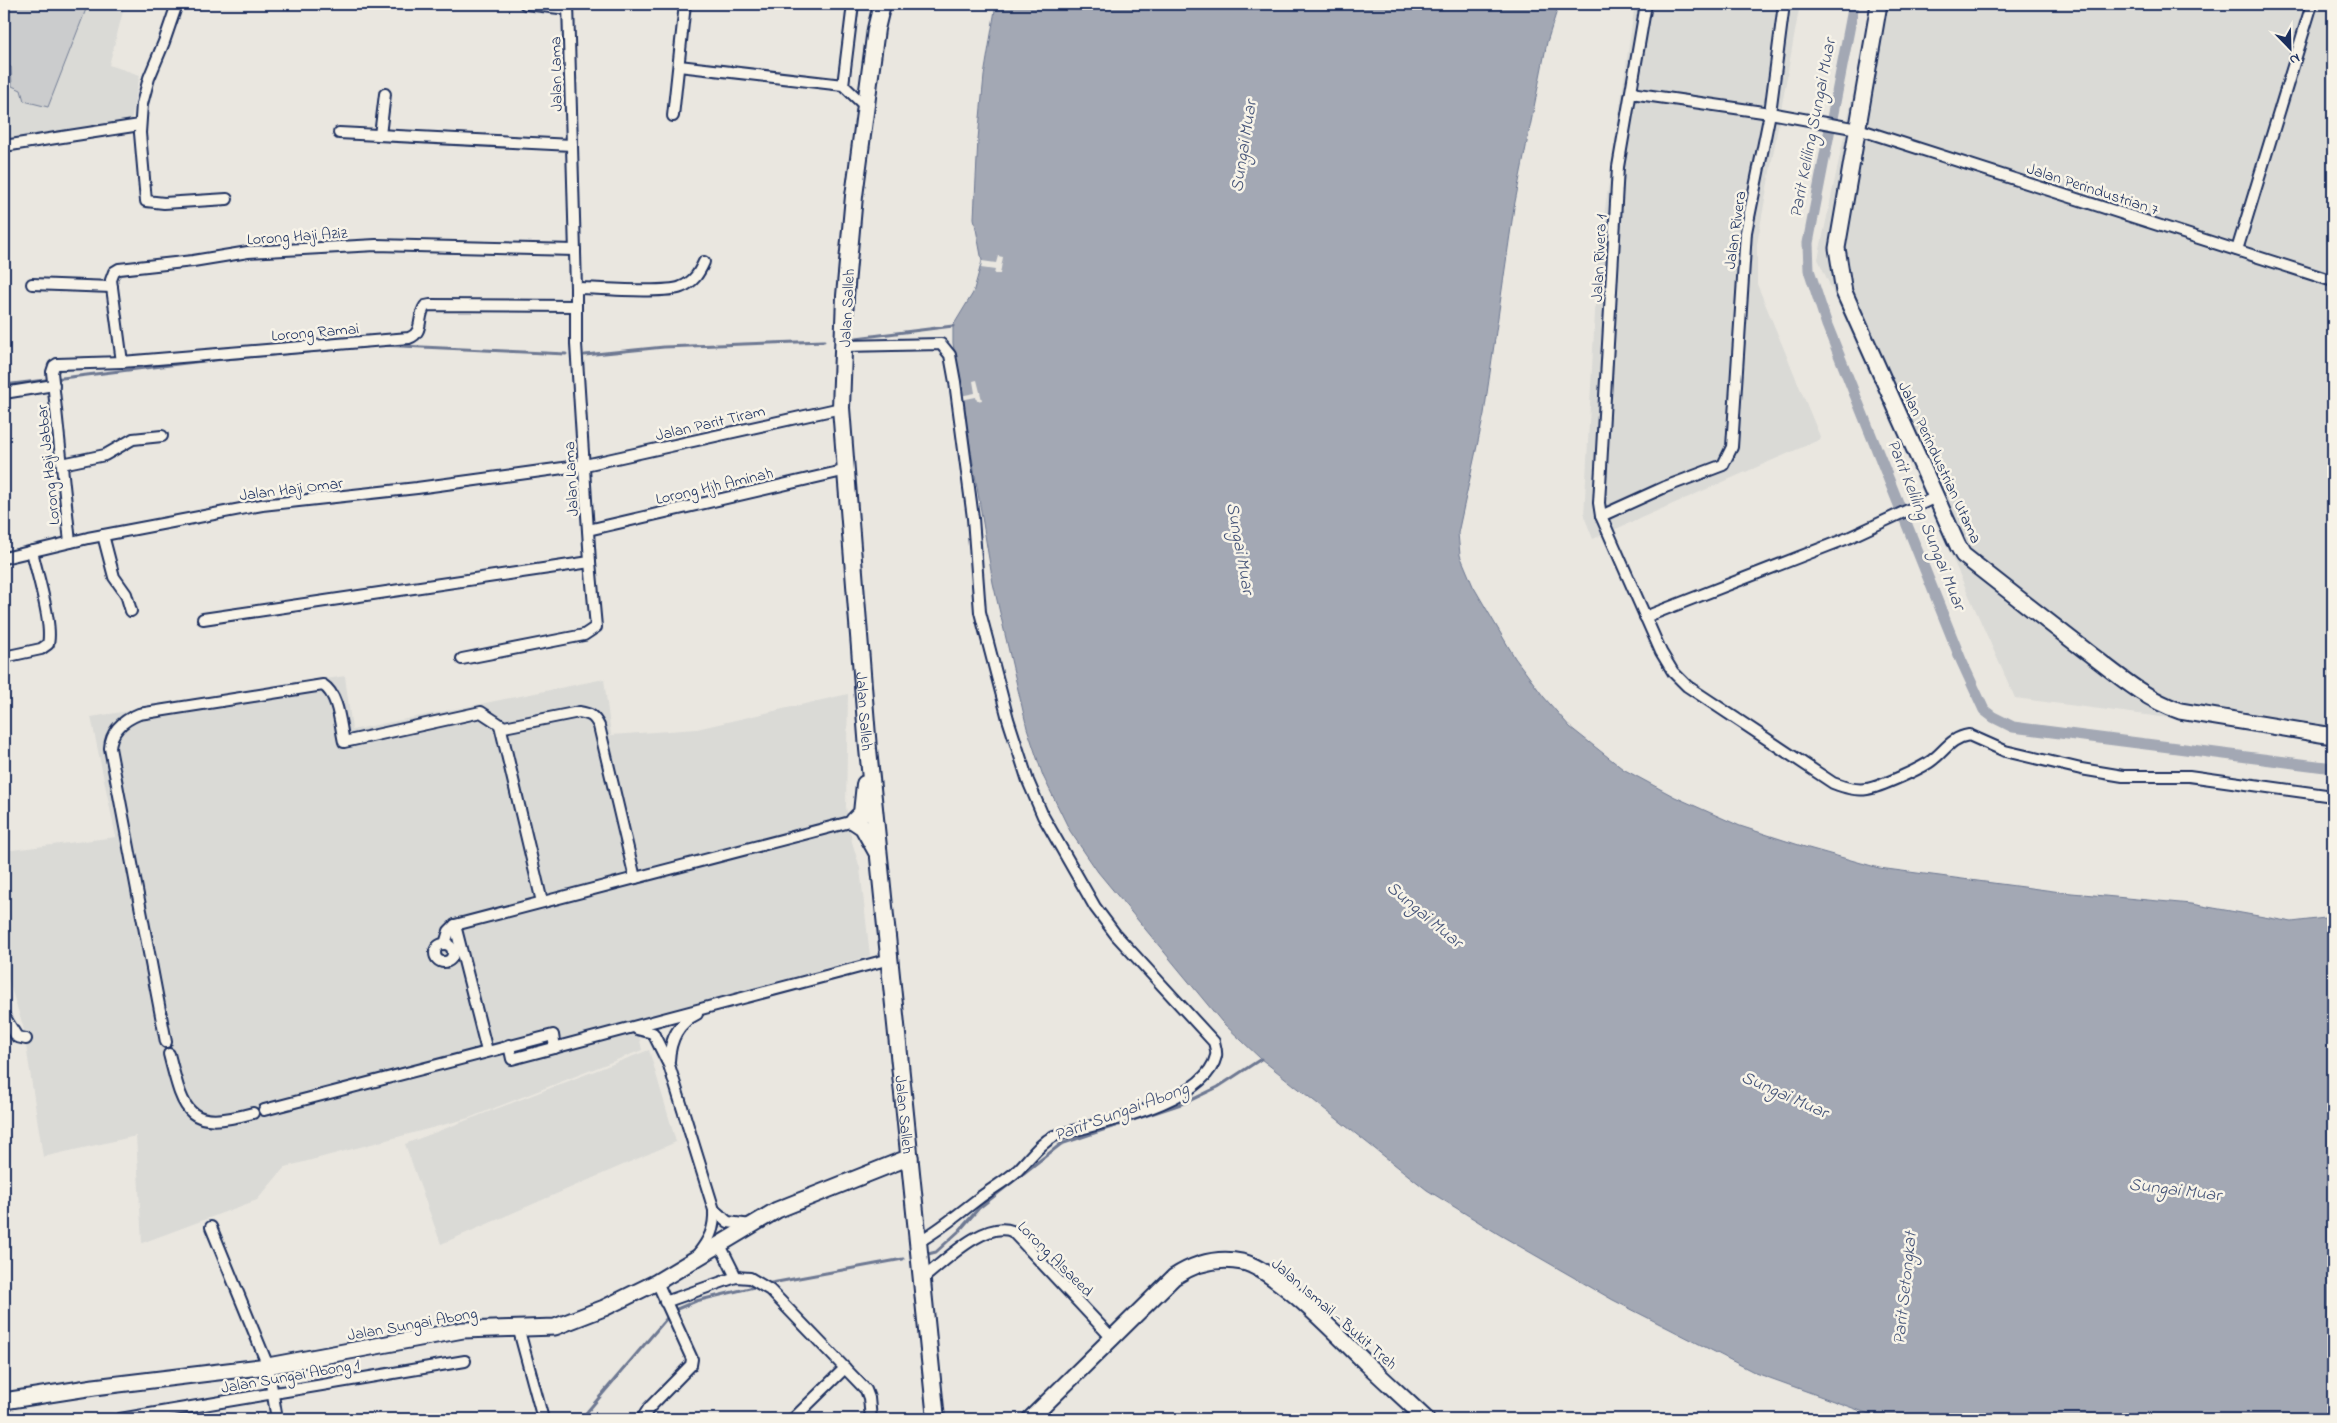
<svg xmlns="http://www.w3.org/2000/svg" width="2337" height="1423" font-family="'Indie Flower',sans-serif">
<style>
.built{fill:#dadad6}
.green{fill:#cbcccd;stroke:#737e96}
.water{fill:#a3a8b4;stroke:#6d7892}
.pier{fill:#eae7e0}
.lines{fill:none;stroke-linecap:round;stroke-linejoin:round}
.stream{stroke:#6d7892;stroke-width:3}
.canal{stroke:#a3a8b4;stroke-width:11}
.street-casing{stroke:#1b2f5e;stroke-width:14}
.secondary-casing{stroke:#1b2f5e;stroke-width:19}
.primary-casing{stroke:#1b2f5e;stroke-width:20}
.street{stroke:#f7f3e8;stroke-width:10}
.secondary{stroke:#f7f3e8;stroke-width:15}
.primary{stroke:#f7f3e8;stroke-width:16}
.labels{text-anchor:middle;stroke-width:5;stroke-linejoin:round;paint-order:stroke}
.street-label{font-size:16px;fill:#1b2f5e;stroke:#f7f3e8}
.water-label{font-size:18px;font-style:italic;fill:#445378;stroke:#f7f3e8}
</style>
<rect width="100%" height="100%" fill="#eae7e0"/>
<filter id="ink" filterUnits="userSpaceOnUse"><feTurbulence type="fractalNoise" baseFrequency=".02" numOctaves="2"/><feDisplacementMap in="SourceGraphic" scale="10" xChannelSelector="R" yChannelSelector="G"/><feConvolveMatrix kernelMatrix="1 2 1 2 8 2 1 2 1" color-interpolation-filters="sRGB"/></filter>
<g filter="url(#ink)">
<g class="built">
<polygon points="4,4 125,4 109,65 140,75 130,126 4,147"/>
<polygon points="1635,4 1800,4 1757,244 1757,284 1821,439 1593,539 1584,516 1598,257"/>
<polygon points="1872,4 2333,4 2333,739 2015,698 1818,259"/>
<polygon points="345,676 352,730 604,679 611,735 697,729 848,694 846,807 852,842 860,868 870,956 636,1020 642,1050 469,1118 285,1167 257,1200 142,1243 136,1136 43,1157 23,1026 4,966 4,851 116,837 91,717"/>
<polygon points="649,1050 676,1142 441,1244 405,1144"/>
</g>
<polygon class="green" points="4,4 88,4 48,107 24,101 21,90 12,86 11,67 4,65"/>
<polygon class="water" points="996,4 1559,4 1547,42 1514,207 1484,414 1458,533 1460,555 1473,586 1515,658 1543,696 1570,727 1623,769 1675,797 1740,826 1805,847 1879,868 2061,892 2191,904 2292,922 2333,917 2333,1419 1883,1419 1756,1373 1613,1300 1500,1235 1427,1190 1261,1059 1222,1022 1098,872 1070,831 1043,776 1027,728 993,583 953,343 953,326 973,293 982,261 974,218 978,139 984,76"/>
<g class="pier">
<polygon points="998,256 1003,257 1000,274 994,274 995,270 981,268 982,261 996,263"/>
<polygon points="977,380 982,400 977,401 976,397 961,400 960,396 975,393 973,381"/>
</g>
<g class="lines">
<g class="stream">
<polyline points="856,338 953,326"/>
<polyline points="380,345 566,354"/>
<polyline points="585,355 664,347 824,341"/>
<polyline points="4,385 203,361 371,346"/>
<polyline points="928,1254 936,1252 959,1231 979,1208 1061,1144 1187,1102 1218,1087 1261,1059"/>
<polyline points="766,1284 903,1259"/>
<polyline points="677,1309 696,1301 758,1286"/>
<polyline points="581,1419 667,1318"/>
</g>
<polyline class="canal" points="1854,4 1808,243 1809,270 1827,325 1961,660 1984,710 1993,717 2013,727 2333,768"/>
<defs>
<g id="street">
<polyline points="177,4 164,42 149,78 142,104 140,133 146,201 164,203 227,199"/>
<polyline points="525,4 568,9"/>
<path d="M 1646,4 L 1618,167 L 1599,503 L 1601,516 L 1661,652 L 1673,672 L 1687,686 L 1833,783 C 1844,787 1855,791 1867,789 C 1880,787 1920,769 1931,761 C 1945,751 1950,738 1969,735 L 2005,751 L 2081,769 L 2123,776 L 2189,776 L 2333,796"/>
<polyline points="679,66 843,85 865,106"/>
<polyline points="843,85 853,4"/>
<polyline points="1631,93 1770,113 1858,129 2333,281"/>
<polyline points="673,116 685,4"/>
<polyline points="339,133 572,145"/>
<polyline points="380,135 385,94"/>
<polyline points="4,146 140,125"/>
<polyline points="2237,250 2312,4"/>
<polyline points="32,284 112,287"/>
<path d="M 576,288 C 599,288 664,294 681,287 C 694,282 699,273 704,262"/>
<path d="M 844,346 L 941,344 L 950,355 L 955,382 L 973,518 L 980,612 L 1008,719 L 1028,781 L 1043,816 L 1095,907 L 1116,935 L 1214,1042 C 1215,1046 1217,1052 1216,1056 C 1205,1104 1095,1124 1054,1136 C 1039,1144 1030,1158 1018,1170 C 1006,1181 991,1189 978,1199 C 958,1214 940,1230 918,1242"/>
<polyline points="122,362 111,280 114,272 119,269 193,261 248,252 376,245 575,250"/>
<polyline points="4,393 54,385"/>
<polyline points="62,464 105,455 133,439 162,436"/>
<polyline points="1601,516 1665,487 1723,465 1732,447 1746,232 1770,113 1784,4"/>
<polyline points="588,530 847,470"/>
<polyline points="103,535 114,577 126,594 131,611"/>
<path d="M 70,542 L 52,372 L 54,366 L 57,364 L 122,362 L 409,338 C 424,333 417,317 425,306 L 430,305 L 576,306"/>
<polyline points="4,558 88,538 262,505 417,488 585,465 841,408"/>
<polyline points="1645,617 1848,538 1936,497"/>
<polyline points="203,619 590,562 576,344 576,288 568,4"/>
<path d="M 4,657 L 41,649 L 48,644 C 53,624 37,574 32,551"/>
<polyline points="462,659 584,635 596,627 590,562"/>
<polyline points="500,725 542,902"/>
<polyline points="455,925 487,1051"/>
<polyline points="445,944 449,931 455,925 854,821"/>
<circle cx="444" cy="953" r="9"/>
<polyline points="4,1016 17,1037 26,1039"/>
<path d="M 637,1029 L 653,1033 L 669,1065 L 714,1210 C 715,1229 709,1240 698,1254"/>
<path d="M 166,1042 L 110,748 C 111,730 124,720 139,714 L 323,685 C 339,695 340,725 344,742 L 481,712 L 504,727 L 579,712 C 591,714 594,716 599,726 L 635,878"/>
<polyline points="509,1045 512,1059 890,959"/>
<path d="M 169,1054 C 184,1113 187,1131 253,1113"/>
<path d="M 669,1061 C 670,1040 678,1023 697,1014"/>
<polyline points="264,1110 553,1035 555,1048"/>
<polyline points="714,1210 728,1222 751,1225"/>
<polyline points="211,1227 268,1366 277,1419"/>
<polyline points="720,1245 736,1277"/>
<path d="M 922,1279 C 943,1263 984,1220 1012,1231 L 1112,1338"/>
<polyline points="665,1302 736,1277 750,1278 770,1290 866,1390 869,1398 871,1419"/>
<polyline points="518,1327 543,1419"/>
<polyline points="120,1419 465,1361"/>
<polyline points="642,1419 649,1408 691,1365 692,1359 657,1282"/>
<polyline points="793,1419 845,1368"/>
</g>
<g id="secondary">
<path d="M 1879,4 L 1837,248 L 1844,292 L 1958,546 L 1963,555 C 2005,588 2047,621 2090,654 C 2119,676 2145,699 2180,711 L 2333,736"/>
<polyline points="4,1401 94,1387 268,1366 463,1330 555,1327 604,1308 657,1282 777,1210 910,1157"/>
<path d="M 1030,1419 L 1174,1277 C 1194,1264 1218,1257 1242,1262 C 1274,1268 1340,1338 1365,1362 C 1385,1381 1406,1400 1426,1419"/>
</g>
<g id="primary">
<path id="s1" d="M 882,4 L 876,29 L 854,196 L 845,296 L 841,408 L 868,749 L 936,1419"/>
<polyline points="865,784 862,813 854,821 863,827 877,852"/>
</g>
</defs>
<use href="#street" class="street-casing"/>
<use href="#secondary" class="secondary-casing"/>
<use href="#primary" class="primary-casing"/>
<use href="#street" class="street"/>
<use href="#secondary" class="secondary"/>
<use href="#primary" class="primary"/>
</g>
</g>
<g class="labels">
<g class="street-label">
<text transform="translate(555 74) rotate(-91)" y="6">Jalan Lama</text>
<text transform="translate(2093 188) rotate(18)" y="6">Jalan Perindustrian 7</text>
<text transform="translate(1734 230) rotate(-82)" y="6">Jalan Rivera</text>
<text transform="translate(297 235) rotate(-4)" y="6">Lorong Haji Aziz</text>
<text transform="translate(1598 258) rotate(-87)" y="6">Jalan Rivera 1</text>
<text transform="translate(846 308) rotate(-87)" y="6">Jalan Salleh</text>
<text transform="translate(315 331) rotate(-5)" y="6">Lorong Ramai</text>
<text transform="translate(710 422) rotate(-13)" y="6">Jalan Parit Tiram</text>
<text transform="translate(1941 462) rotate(65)" y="6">Jalan Perindustrian Utama</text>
<text transform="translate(47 465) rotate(-96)" y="6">Lorong Haji Jabbar</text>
<text transform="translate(570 479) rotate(-93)" y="6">Jalan Lama</text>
<text transform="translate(714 485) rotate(-13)" y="6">Lorong Hjh Aminah</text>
<text transform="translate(291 488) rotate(-7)" y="6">Jalan Haji Omar</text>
<text dy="6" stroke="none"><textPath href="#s1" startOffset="711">Jalan Salleh</textPath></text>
<text dy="6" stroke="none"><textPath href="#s1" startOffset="1116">Jalan Salleh</textPath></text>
<text transform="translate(1056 1258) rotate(45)" y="6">Lorong Alsaeed</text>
<text transform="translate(1335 1313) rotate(41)" y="6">Jalan Ismail - Bukit Treh</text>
<text transform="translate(412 1323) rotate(-10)" y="6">Jalan Sungai Abong</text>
<text transform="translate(290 1375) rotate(-10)" y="6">Jalan Sungai Abong 1</text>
</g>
<g class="water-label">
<text transform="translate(1812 128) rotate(-79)" y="6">Parit Keliling Sungai Muar</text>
<text transform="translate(1243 146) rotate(-81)" y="6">Sungai Muar</text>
<text transform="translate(1927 524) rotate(68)" y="6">Parit Keliling Sungai Muar</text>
<text transform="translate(1241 548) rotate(80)" y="6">Sungai Muar</text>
<text transform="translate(1425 914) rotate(40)" y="6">Sungai Muar</text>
<text transform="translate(1785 1094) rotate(24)" y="6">Sungai Muar</text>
<text transform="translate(1121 1111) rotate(-20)" y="6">Parit Sungai Abong</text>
<text transform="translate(2175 1189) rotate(7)" y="6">Sungai Muar</text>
<text transform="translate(1904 1288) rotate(-84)" y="6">Parit Setongkat</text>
</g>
</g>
<rect width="2337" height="1423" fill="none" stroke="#f7f3e8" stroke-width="20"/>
<rect x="10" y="10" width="2317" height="1403" fill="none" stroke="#1b2f5e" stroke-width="2" filter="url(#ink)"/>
<g transform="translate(2290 48) rotate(157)" stroke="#f7f3e8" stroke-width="4" paint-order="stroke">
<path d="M0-4L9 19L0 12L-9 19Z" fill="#1b2f5e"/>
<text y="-8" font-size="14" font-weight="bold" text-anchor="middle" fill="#1b2f5e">N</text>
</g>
</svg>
